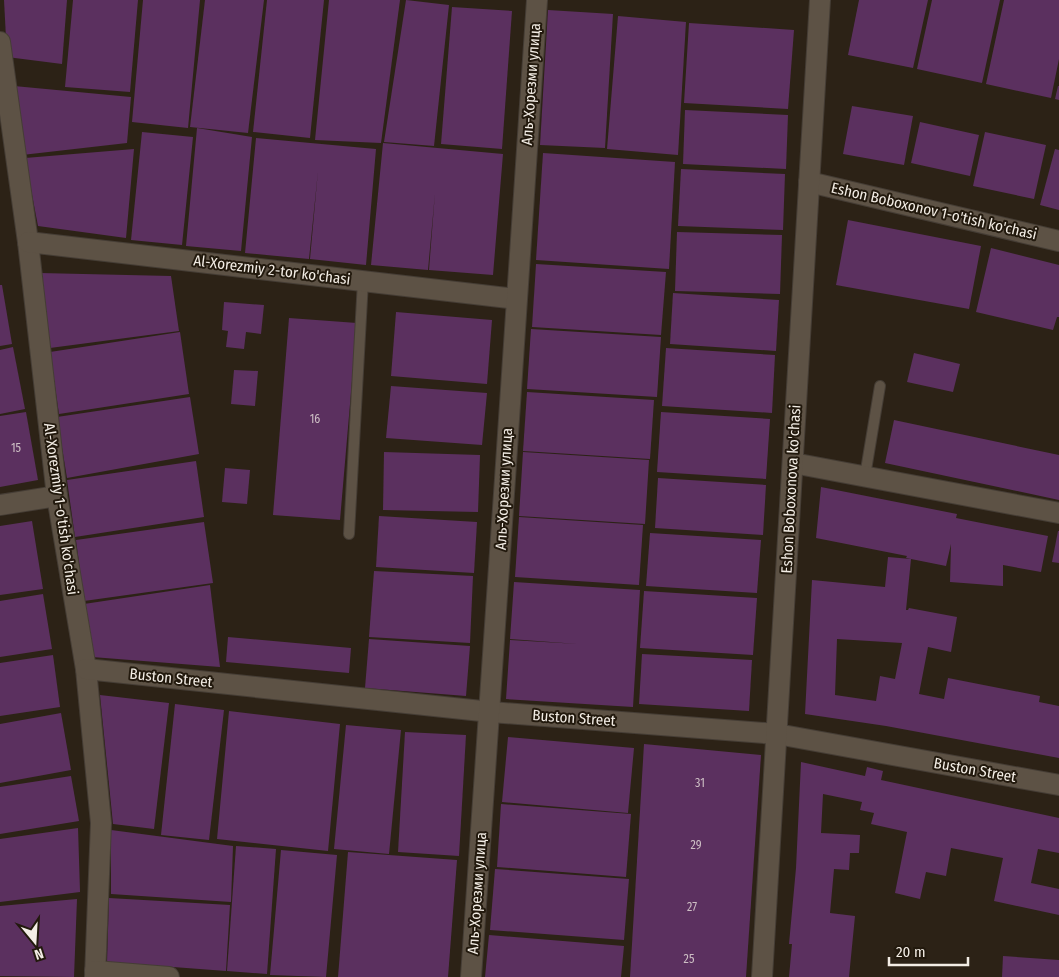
<svg xmlns="http://www.w3.org/2000/svg" width="1059" height="977" font-family="'Fira Sans Condensed',sans-serif">
<style>
.building{fill:#5b305f;fill-rule:evenodd}
.lines{fill:none;stroke-linecap:round;stroke-linejoin:round}
.service-casing{stroke:#453d35;stroke-width:12}
.minor-casing{stroke:#453d35;stroke-width:22}
.service{stroke:#5d5245;stroke-width:10}
.minor{stroke:#5d5245;stroke-width:20}
.labels{text-anchor:middle;stroke-width:4;stroke-linejoin:round;paint-order:stroke}
.number-label{font-size:12px;fill:#cdbec4}
.street-label{font-size:15px;fill:#f3ede5;stroke:#22190d}
</style>
<rect width="100%" height="100%" fill="#2c2216"/>
<g class="building">
<polygon points="4,0 67,0 62,64 7,57"/>
<polygon points="73,0 138,0 130,92 65,87"/>
<polygon points="143,0 200,0 188,128 132,122"/>
<polygon points="205,0 264,0 248,133 190,127"/>
<polygon points="267,0 324,0 310,138 253,132"/>
<polygon points="329,0 400,0 381,143 315,140"/>
<polygon points="406,0 449,5 434,146 384,142"/>
<polygon points="859,0 928,0 913,68 848,55"/>
<polygon points="932,0 1000,0 982,83 917,69"/>
<polygon points="1004,0 1059,0 1059,59 1051,98 986,84"/>
<polygon points="452,7 512,11 502,149 441,144"/>
<polygon points="548,10 613,14 605,148 540,145"/>
<polygon points="618,16 686,22 678,155 607,149"/>
<polygon points="689,23 794,30 788,109 684,103"/>
<polygon points="14,86 131,97 127,143 22,155"/>
<polygon points="1058,86 1059,86 1059,100 1055,99"/>
<polygon points="852,106 913,116 904,165 843,154"/>
<polygon points="685,110 788,115 786,169 683,164"/>
<polygon points="920,122 979,135 970,176 911,163"/>
<polygon points="197,128 252,137 241,251 186,246"/>
<polygon points="142,132 193,137 182,245 131,240"/>
<polygon points="985,132 1046,145 1034,199 973,186"/>
<polygon points="256,138 376,149 366,265 310,259 318,171 309,259 245,253"/>
<polygon points="383,143 503,154 493,275 429,270 435,193 428,270 371,265"/>
<polygon points="134,149 126,238 38,226 25,158"/>
<polygon points="1055,149 1059,150 1059,210 1040,205"/>
<polygon points="543,153 675,162 669,269 536,260"/>
<polygon points="681,169 785,174 783,230 678,226"/>
<polygon points="848,220 981,246 969,309 836,285"/>
<polygon points="677,232 782,235 780,294 675,291"/>
<polygon points="991,248 1059,265 1059,317 1057,317 1053,330 976,312"/>
<polygon points="536,264 666,272 661,335 532,327"/>
<polygon points="40,273 171,276 179,331 50,348"/>
<polygon points="0,285 2,285 12,344 0,346"/>
<polygon points="673,293 779,300 776,351 670,344"/>
<polygon points="224,302 264,305 261,334 246,332 244,349 226,347 228,331 222,330"/>
<polygon points="396,312 492,320 487,384 391,376"/>
<polygon points="289,318 357,323 340,520 273,515"/>
<polygon points="531,329 661,337 657,397 527,389"/>
<polygon points="180,332 189,394 59,414 50,352"/>
<polygon points="13,347 25,409 0,414 0,350"/>
<polygon points="666,348 775,355 772,413 662,406"/>
<polygon points="914,353 960,364 953,392 907,382"/>
<polygon points="234,370 258,371 255,406 231,404"/>
<polygon points="391,386 487,393 482,445 386,438"/>
<polygon points="527,392 654,400 650,459 523,451"/>
<polygon points="190,397 199,454 67,478 57,417"/>
<polygon points="26,412 38,480 0,487 0,416"/>
<polygon points="661,412 770,419 766,479 657,472"/>
<polygon points="894,420 1059,455 1059,500 885,463"/>
<polygon points="384,452 480,455 478,512 383,510"/>
<polygon points="523,452 649,460 645,524 519,516"/>
<polygon points="196,461 204,517 75,537 67,480"/>
<polygon points="225,468 250,470 247,504 222,502"/>
<polygon points="658,478 766,485 763,535 655,528"/>
<polygon points="821,487 957,514 956,518 1048,536 1041,572 1003,565 1003,586 950,582 951,544 946,566 906,558 907,556 816,538"/>
<polygon points="379,516 477,522 474,573 376,567"/>
<polygon points="519,517 643,525 639,585 515,577"/>
<polygon points="32,521 43,589 0,595 0,526"/>
<polygon points="204,522 213,583 84,601 76,540"/>
<polygon points="1058,531 1059,531 1059,563 1052,562"/>
<polygon points="650,533 761,540 757,593 646,586"/>
<path d="M 888,557 L 911,559 L 906,610 L 908,610 L 909,608 L 957,617 L 951,652 L 928,647 L 919,694 L 944,699 L 948,678 L 1040,696 L 1039,702 L 1059,706 L 1059,758 L 886,726 L 805,714 L 812,580 L 885,587 ZM 837,639 L 902,643 L 895,679 L 880,676 L 876,701 L 835,695 Z"/>
<polygon points="374,571 473,576 470,643 369,637"/>
<polygon points="514,582 640,590 633,707 506,699 510,640 578,644 510,639"/>
<polygon points="210,585 220,667 92,657 84,604"/>
<polygon points="644,591 757,598 753,655 640,648"/>
<polygon points="43,594 52,649 0,657 0,601"/>
<polygon points="228,637 351,648 349,673 226,662"/>
<polygon points="369,639 470,646 466,696 365,688"/>
<polygon points="642,654 752,660 749,711 639,704"/>
<polygon points="53,655 60,707 0,716 0,663"/>
<polygon points="100,695 169,703 154,829 113,824"/>
<polygon points="175,704 224,710 209,840 161,835"/>
<polygon points="229,711 340,724 328,851 217,839"/>
<polygon points="61,713 71,770 0,783 0,724"/>
<polygon points="346,725 401,730 389,854 334,849"/>
<polygon points="405,732 466,735 459,856 398,852"/>
<polygon points="508,737 634,748 628,813 502,802"/>
<polygon points="644,744 761,755 746,977 630,977"/>
<polygon points="801,762 865,776 867,767 883,771 881,780 1059,818 1059,853 1038,849 1031,883 1059,889 1059,915 994,901 1003,858 951,848 946,876 926,872 920,899 895,893 907,832 871,824 874,813 860,810 862,802 823,794 821,833 860,835 859,853 850,853 849,870 834,869 830,913 855,916 849,977 789,977 792,944 789,944 796,868"/>
<polygon points="71,776 79,821 0,834 0,787"/>
<polygon points="501,804 631,814 626,877 497,867"/>
<polygon points="78,828 80,892 0,902 0,839"/>
<polygon points="111,830 233,846 231,902 111,894"/>
<polygon points="236,846 276,849 267,974 227,971"/>
<polygon points="281,850 337,855 326,977 270,975"/>
<polygon points="348,852 457,860 448,977 338,977"/>
<polygon points="495,869 629,879 624,940 490,930"/>
<polygon points="109,898 230,905 226,971 107,962"/>
<polygon points="77,899 74,977 0,976 0,906"/>
<polygon points="489,935 624,946 621,977 485,977"/>
<polygon points="1003,956 1059,960 1059,977 1002,977"/>
</g>
<g class="lines">
<defs>
<g id="service">
<polyline points="865,476 880,386"/>
<polyline points="349,534 363,281"/>
</g>
<g id="minor">
<polyline points="0,42 28,242 57,496 86,669 101,823 95,977"/>
<polyline points="809,182 1059,241"/>
<polyline points="28,242 516,299"/>
<polyline points="793,463 1059,513"/>
<polyline points="0,505 57,496"/>
<polyline points="86,669 491,712 777,734 1059,785"/>
<polyline points="95,971 169,977"/>
<path d="M 471,977 C 495,651 514,326 537,0"/>
<polyline points="762,977 820,0"/>
</g>
</defs>
<use href="#service" class="service-casing"/>
<use href="#minor" class="minor-casing"/>
<use href="#service" class="service"/>
<use href="#minor" class="minor"/>
</g>
<g class="labels">
<g class="number-label">
<text x="315" y="423">16</text>
<text x="16" y="452">15</text>
<text x="700" y="787">31</text>
<text x="696" y="849">29</text>
<text x="692" y="911">27</text>
<text x="689" y="963">25</text>
</g>
<g class="street-label">
<text transform="translate(531 84) rotate(-86)" y="5">Аль-Хорезми улица</text>
<text transform="translate(934 211) rotate(13)" y="5">Eshon Boboxonov 1-o'tish ko'chasi</text>
<text transform="translate(272 270) rotate(7)" y="5">Al-Xorezmiy 2-tor ko'chasi</text>
<text transform="translate(504 489) rotate(-87)" y="5">Аль-Хорезми улица</text>
<text transform="translate(791 489) rotate(-87)" y="5">Eshon Boboxonova ko'chasi</text>
<text transform="translate(61 509) rotate(82)" y="5">Al-Xorezmiy 1-o'tish ko'chasi</text>
<text transform="translate(171 678) rotate(6)" y="5">Buston Street</text>
<text transform="translate(574 718) rotate(4)" y="5">Buston Street</text>
<text transform="translate(975 770) rotate(10)" y="5">Buston Street</text>
<text transform="translate(477 893) rotate(-86)" y="5">Аль-Хорезми улица</text>
</g>
</g>
<g transform="translate(35 942) rotate(162)" stroke="#22190d" stroke-width="4" paint-order="stroke">
<path d="M0-4L9 19L0 12L-9 19Z" fill="#f3ede5"/>
<text y="-8" font-size="14" font-weight="bold" text-anchor="middle" fill="#f3ede5">N</text>
</g>
<path d="M889 957v8h79v-8" fill="none" stroke="#f3ede5" stroke-width="2.5"/>
<text x="896" y="957" font-size="15" fill="#f3ede5" stroke="#22190d" stroke-width="4" paint-order="stroke">20 m</text>
</svg>
